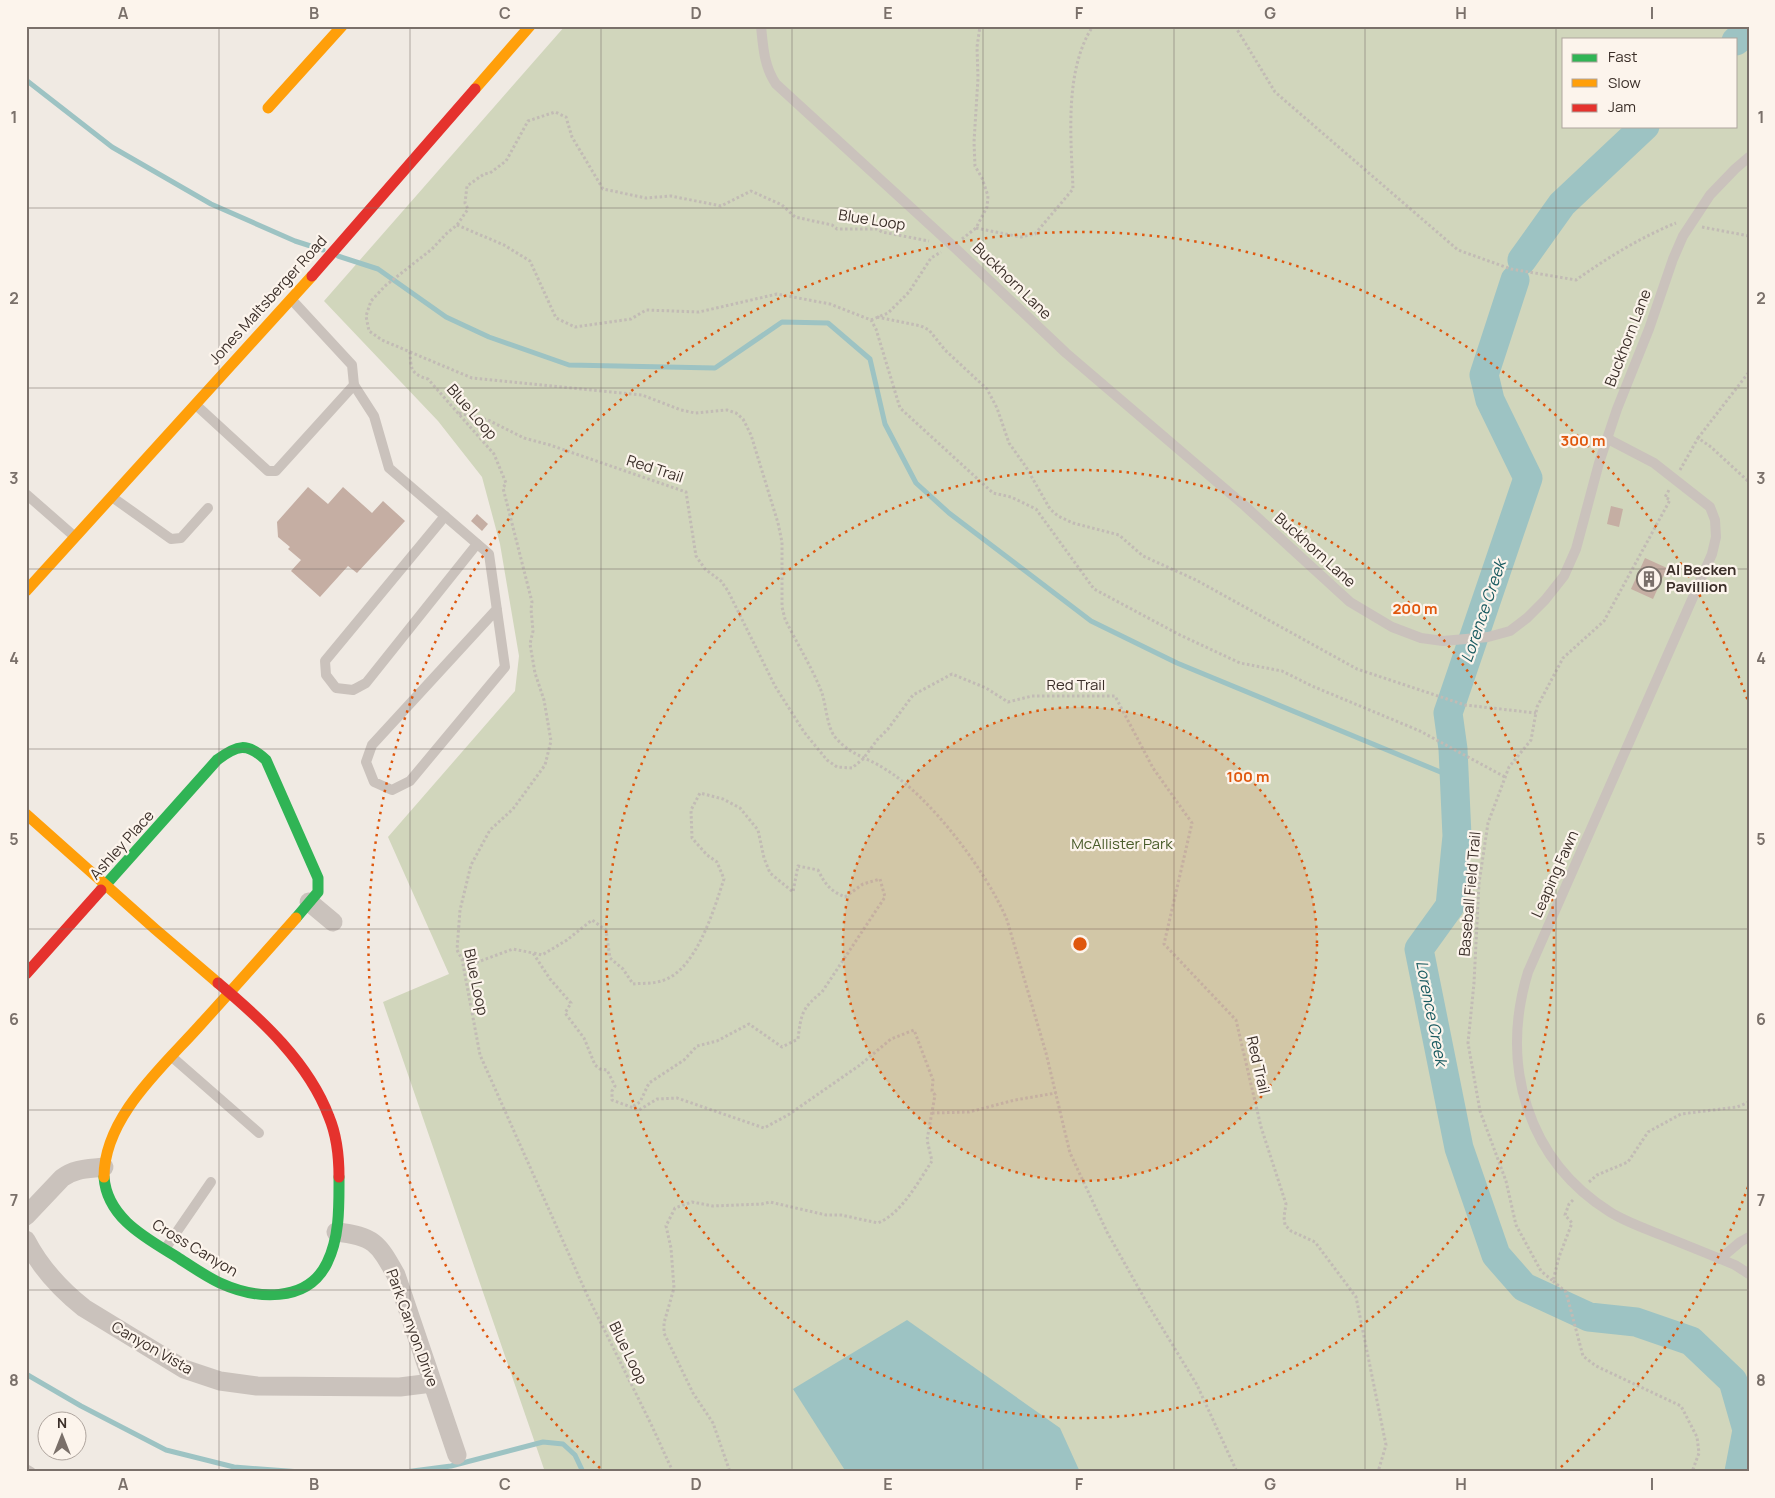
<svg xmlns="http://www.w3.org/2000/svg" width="1775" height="1498" font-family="Manrope,sans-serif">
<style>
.green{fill:#d1d6bc;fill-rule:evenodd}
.water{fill:#9dc3c3}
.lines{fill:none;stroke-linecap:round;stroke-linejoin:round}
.stream{stroke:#9dc3c3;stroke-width:5}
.river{stroke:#9dc3c3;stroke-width:29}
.building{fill:#c5aea3}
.path{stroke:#c2bbb5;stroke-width:3;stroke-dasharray:2.5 2.5;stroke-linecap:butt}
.lane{stroke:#cac2bc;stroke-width:10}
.street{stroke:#cac2bc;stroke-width:19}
.fast{stroke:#30b455;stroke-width:11}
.slow{stroke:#ff9f0a;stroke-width:11}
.jam{stroke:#e5322d;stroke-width:11}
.grid{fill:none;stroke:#7a706a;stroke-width:1;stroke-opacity:0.55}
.ring{fill:none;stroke:#df570d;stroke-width:2.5;stroke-dasharray:2.5 5}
.labels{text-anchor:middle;stroke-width:4.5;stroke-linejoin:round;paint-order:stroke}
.street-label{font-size:15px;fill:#3b2f29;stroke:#fcf4ec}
.poi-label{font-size:15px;font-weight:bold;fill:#3b2f29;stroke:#fcf4ec;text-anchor:start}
.park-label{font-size:15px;fill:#495c2a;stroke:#fcf4ec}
.water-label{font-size:16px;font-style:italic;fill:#1a5b61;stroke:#fcf4ec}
.centre{fill:#df570d;stroke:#fcf4ec;stroke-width:2.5}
.ring-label{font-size:15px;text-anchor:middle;font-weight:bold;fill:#df570d;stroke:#fcf4ec;stroke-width:4.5;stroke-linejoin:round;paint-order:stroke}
.neatline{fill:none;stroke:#7a706a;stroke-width:2}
.grid-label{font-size:16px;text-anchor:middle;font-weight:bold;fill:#7a706a}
</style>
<rect width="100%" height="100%" fill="#f0eae3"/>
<path class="green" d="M 565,26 L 1749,26 L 1749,1472 L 545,1472 L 383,1002 L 449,974 L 388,837 L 515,691 L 519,656 L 500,544 L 482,477 L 438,421 L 324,301 ZM 1564,39 L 1736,39 L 1736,126 L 1564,126 Z"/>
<polygon class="water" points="907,1320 1060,1428 1080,1472 846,1472 793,1389"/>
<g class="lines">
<g class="stream">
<polyline points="26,80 112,147 211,204 295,241 323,250"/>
<polyline points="338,256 378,269 446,317 489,337 569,365 715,368 782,322 828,323 870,359 885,424 916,483 949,513 1091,621 1177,663 1455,778"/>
<polyline points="26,1374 81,1406 166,1450 234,1467 301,1472"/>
<polyline points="405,1472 451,1466 543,1442 563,1444 575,1455 583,1472"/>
</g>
<g class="river">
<polyline points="1736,41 1749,30"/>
<polyline points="1522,260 1562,204 1645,126"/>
<polyline points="1515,280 1484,375 1490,400 1528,478 1448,713 1453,749 1457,836 1450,906 1419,949 1459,1148 1496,1255 1524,1287 1589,1317 1636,1322 1691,1341 1733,1381 1747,1430 1739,1472"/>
</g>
</g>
<g class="building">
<polygon points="308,487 328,504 343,487 372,513 383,501 405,521 357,573 348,566 320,597 291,571 301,560 288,549 290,547 278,537 277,522"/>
<polygon points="1611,506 1623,509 1619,527 1607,524"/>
<polygon points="477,514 488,524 482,531 471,521"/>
<polygon points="1645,558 1667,568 1653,599 1631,589"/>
</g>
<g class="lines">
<g class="path">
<path d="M 1235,26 L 1275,92 L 1458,250 L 1511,269 L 1576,280 C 1607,258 1641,237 1676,223"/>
<polyline points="457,225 504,245 530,261 556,318 575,327 631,319 646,310 699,312 777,294 830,304 871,320 876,329 900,408 993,493 1011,497 1036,509 1094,589 1180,635 1240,663 1282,671 1312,686 1420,731 1505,777"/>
<polyline points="1702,227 1749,236"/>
<path d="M 976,228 L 1021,237 L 1035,234 L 1073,189 C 1071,138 1064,70 1093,26"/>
<polyline points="962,239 976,228 987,207 988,196 982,178 975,166 974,142 978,78 977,47 980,26"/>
<polyline points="877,317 921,326 929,330 945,350 987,389 997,408 1009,443 1026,467 1050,509 1058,516 1073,523 1119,535 1143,556 1196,580 1357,669 1465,705 1536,713"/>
<polyline points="871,320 888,313 909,292 931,258 941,252"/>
<path d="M 410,352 L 472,378 L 642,395 L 681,410 L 695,413 L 727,410 L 736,413 L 743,419 L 751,435 L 778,523 L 782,542 L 782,607 L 785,619 C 796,642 813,669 822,693 C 826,705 827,727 835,737 C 851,756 865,756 885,769 C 930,796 987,872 1007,920 L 1046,1053 L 1070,1153 L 1107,1232 L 1147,1303 L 1197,1385 L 1237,1472"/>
<polyline points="459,413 488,420 524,438 550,445 686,492 696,556 705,569 721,581 728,591 775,686 804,732 827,760 837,767 852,768 863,759 877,740 888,729 913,695 952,674 986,688 1008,702 1032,696 1115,696 1153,768 1192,823 1164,944 1236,1020 1261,1127 1286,1204 1284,1217 1285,1225 1291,1231 1315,1242 1356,1297 1386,1445 1378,1472"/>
<polyline points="1698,438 1749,372"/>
<polyline points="1680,470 1698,438 1711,447 1749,482"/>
<path d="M 534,953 L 542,955 L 567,940 L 592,920 L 606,930 L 610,958 L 623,969 L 633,984 C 642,983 652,984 661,981 C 696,972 714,909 724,879 L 717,862 L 707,855 L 692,838 L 691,810 L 700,793 L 723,799 L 740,808 L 758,830 L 764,858 L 770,873 L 793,892 L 798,866 L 818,870 C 825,884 830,891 845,897 L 863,884 L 880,879 L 885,897 L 822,992 C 802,1008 801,1014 798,1039 L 782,1047 L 749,1024 L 717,1041 L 697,1046 L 684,1060 L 649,1083 L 640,1102 L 632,1107"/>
<path d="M 462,959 L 475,963 L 513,949 L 533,953 L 550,979 L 571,1003 L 565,1013 L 584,1038 L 595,1065 L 600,1069 L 607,1070 L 615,1086 L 612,1091 L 612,1100 L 639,1110 L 657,1099 L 677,1098 L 764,1128 L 788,1115 L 860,1065 L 891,1039 L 914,1030 L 933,1080 L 932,1091 L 935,1095 L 927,1140 L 932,1161 C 918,1182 902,1213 878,1223 L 841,1215 L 826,1215 L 770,1202 L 762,1204 L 713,1206 L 692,1202 L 675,1208 L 666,1226 L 671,1248 L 674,1288 L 664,1323 L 664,1333 L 693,1393 L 713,1423 L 730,1472"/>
<polyline points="932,1113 969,1112 1015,1100 1056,1093"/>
<polyline points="1589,1182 1597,1175 1628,1162 1648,1132 1681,1114 1737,1107 1749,1102"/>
<polyline points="1573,1200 1569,1204 1565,1215 1572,1223 1559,1257 1553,1281 1541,1271 1516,1225 1506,1181 1480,1111 1468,1043 1474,983 1479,883 1488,823 1509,767 1531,740 1537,707 1563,658 1604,621 1670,500 1665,497 1669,490"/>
<polyline points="1553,1281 1566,1292 1583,1356 1596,1366 1681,1406 1697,1437 1699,1453 1692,1472"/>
<path d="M 673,1472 L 651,1424 L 588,1297 L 480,1055 L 462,959 L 457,950 L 460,910 L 471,865 L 490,830 L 513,809 L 545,765 L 551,741 L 544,700 L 535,673 L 530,644 L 533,631 L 531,609 L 532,602 L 503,488 L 506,483 L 494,454 L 428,379 C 410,374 411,368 410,352 L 382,340 L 369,331 L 366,316 L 371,301 L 385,286 L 432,249 L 447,233 L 457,225 L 468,209 L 465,203 L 467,186 L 484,174 L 490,173 L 506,161 L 528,121 L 555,112 L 566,117 L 572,137 L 603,189 L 646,198 L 671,196 L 721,206 L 751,191 L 782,205 L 795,217 L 832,225 L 837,229 L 877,229 L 882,232 L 929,241"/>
</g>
<g class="lane">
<path d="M 761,26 C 763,46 764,67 776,84 L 953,246 L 1066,353 L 1245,506 L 1350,602 L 1392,627 L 1421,638 L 1443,641 L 1488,637 L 1510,631 L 1527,618 L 1545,600 L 1564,576 L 1576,549 L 1599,463 L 1617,409 L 1649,329 L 1673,259 L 1683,236 L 1710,195 L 1735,169 L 1749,157"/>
<polyline points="291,299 352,365 354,385 374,416 389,468 489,554 505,667 410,781 392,790 374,782 366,762 372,745 497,609"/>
<polyline points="196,405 268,471 276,471 354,385"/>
<path d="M 1608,439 L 1654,463 L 1710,507 L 1715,520 L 1716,537 L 1712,554 L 1528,972 C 1500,1064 1526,1159 1610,1212 C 1626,1222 1644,1228 1661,1235 C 1686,1245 1711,1255 1735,1265 L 1749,1274"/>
<polyline points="26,494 74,536"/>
<polyline points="112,497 171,539 181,538 208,508"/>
<polyline points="445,516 325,661 326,675 336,688 353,690 366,683 477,544"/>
<polyline points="172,1057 259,1133"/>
<polyline points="165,1249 211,1182"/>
<polyline points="1720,1259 1740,1242 1749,1237"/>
<polyline points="26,1469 31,1472"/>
</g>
<g class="street">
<polyline points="309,902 333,922"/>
<path d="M 26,1216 L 62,1178 C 75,1168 89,1169 104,1167"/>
<path d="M 336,1232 C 374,1236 378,1243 396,1275 L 457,1455"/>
<path d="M 26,1240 C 40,1267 60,1289 84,1308 L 184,1369 L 220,1381 L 257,1386 L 400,1387 L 432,1383"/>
</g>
<g class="fast">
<path d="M 101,890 L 217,760 C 237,745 247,742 266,760 L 318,878 L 318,892 L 296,918"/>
<path d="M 104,1177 C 107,1218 146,1238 177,1257 C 191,1266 205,1276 220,1283 C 255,1299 307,1304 327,1263 C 340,1237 339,1205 339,1177"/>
</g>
<g class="slow">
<polyline points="475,89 530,26"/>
<polyline points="268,108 342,26"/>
<polyline points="26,591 312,276"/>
<polyline points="26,814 155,929 218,983"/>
<path d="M 104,1177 C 104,1116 165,1065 202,1023 C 234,988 265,953 296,918"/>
</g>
<g class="jam">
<polyline points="312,276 475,89"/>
<polyline points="26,974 101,890"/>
<path d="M 218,983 C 261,1019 309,1063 329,1117 C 337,1136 339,1157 339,1177"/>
</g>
</g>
<path class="grid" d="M 219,26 L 219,1472M 410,26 L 410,1472M 601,26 L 601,1472M 792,26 L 792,1472M 983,26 L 983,1472M 1174,26 L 1174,1472M 1365,26 L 1365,1472M 1556,26 L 1556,1472M 26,208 L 1749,208M 26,388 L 1749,388M 26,569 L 1749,569M 26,749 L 1749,749M 26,929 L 1749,929M 26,1110 L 1749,1110M 26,1290 L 1749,1290"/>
<circle cx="1080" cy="944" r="237" fill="#df570d" fill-opacity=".12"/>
<g class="ring">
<circle cx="1080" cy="944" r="237"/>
<circle cx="1080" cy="944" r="474"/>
<path d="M1748 1187A711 711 0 0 1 1560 1468M600 1468A711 711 0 1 1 1748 701"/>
</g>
<defs>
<symbol id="building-ring" viewBox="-11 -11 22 22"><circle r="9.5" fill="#fcf4ec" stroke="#7a706a" stroke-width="1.5"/><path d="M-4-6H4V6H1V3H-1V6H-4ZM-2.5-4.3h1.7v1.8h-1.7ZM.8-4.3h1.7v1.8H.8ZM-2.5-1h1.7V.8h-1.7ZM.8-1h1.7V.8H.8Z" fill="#7a706a"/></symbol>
</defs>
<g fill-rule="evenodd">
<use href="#building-ring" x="1635" y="565" width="28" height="28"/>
</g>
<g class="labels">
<g class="street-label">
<text transform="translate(872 220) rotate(9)" y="5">Blue Loop</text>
<text transform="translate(1012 281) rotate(44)" y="5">Buckhorn Lane</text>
<text transform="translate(268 300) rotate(-48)" y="5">Jones Maltsberger Road</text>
<text transform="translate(1628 338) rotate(-69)" y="5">Buckhorn Lane</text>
<text transform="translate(472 412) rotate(49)" y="5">Blue Loop</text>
<text transform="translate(655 469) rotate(18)" y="5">Red Trail</text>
<text transform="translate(1315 550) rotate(42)" y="5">Buckhorn Lane</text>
<text x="1076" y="690">Red Trail</text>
<text transform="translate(122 845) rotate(-48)" y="5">Ashley Place</text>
<text transform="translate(1555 874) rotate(-66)" y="5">Leaping Fawn</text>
<text transform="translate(1470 894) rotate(-85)" y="5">Baseball Field Trail</text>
<text transform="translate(476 982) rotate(78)" y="5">Blue Loop</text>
<text transform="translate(1258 1065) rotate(77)" y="5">Red Trail</text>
<text transform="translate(195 1248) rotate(31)" y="5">Cross Canyon</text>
<text transform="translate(412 1328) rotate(70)" y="5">Park Canyon Drive</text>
<text transform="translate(152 1348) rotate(30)" y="5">Canyon Vista</text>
<text transform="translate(628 1353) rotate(64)" y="5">Blue Loop</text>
</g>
<g class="poi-label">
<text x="1666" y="575">Al Becken<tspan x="1666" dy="17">Pavillion</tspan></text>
</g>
<g class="park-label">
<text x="1122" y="849">McAllister Park</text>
</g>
<g class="water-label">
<text transform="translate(1483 611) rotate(-71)" y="6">Lorence Creek</text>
<text transform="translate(1432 1013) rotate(79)" y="6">Lorence Creek</text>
</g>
</g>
<circle cx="1080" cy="944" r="8" class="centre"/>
<g class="ring-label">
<text x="1583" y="446">300 m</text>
<text x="1415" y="614">200 m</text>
<text x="1248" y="782">100 m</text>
</g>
<rect width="1775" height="1498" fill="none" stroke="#fcf4ec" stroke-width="55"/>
<rect x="1562" y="38" width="175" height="90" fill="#fcf4ec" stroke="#afa59e"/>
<rect x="1572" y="54" width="25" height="8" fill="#30b455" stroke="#afa59e"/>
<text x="1608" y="62" font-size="15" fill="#3b2f29">Fast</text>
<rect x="1572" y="79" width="25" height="8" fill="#ff9f0a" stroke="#afa59e"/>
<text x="1608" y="88" font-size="15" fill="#3b2f29">Slow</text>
<rect x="1572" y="104" width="25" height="8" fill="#e5322d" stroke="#afa59e"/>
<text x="1608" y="112" font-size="15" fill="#3b2f29">Jam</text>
<g transform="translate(62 1436)"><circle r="24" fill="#fcf4ec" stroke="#afa59e"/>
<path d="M0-4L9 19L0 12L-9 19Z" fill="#7a706a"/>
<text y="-8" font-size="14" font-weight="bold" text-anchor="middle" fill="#3b2f29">N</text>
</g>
<rect x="28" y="28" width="1720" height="1442" class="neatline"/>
<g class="grid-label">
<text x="123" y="19">A</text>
<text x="314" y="19">B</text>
<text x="505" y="19">C</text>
<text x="696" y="19">D</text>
<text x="888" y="19">E</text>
<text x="1079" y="19">F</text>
<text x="1270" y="19">G</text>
<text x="1461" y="19">H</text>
<text x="1652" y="19">I</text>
<text x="14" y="123">1</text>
<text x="1761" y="123">1</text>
<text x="14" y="304">2</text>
<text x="1761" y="304">2</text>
<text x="14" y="484">3</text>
<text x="1761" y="484">3</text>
<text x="14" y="664">4</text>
<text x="1761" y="664">4</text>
<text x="14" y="845">5</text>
<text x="1761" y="845">5</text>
<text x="14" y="1025">6</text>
<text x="1761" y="1025">6</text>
<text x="14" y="1206">7</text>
<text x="1761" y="1206">7</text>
<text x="14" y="1386">8</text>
<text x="1761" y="1386">8</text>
<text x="123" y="1490">A</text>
<text x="314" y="1490">B</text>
<text x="505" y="1490">C</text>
<text x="696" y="1490">D</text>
<text x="888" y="1490">E</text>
<text x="1079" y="1490">F</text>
<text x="1270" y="1490">G</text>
<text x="1461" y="1490">H</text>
<text x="1652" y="1490">I</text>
</g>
</svg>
